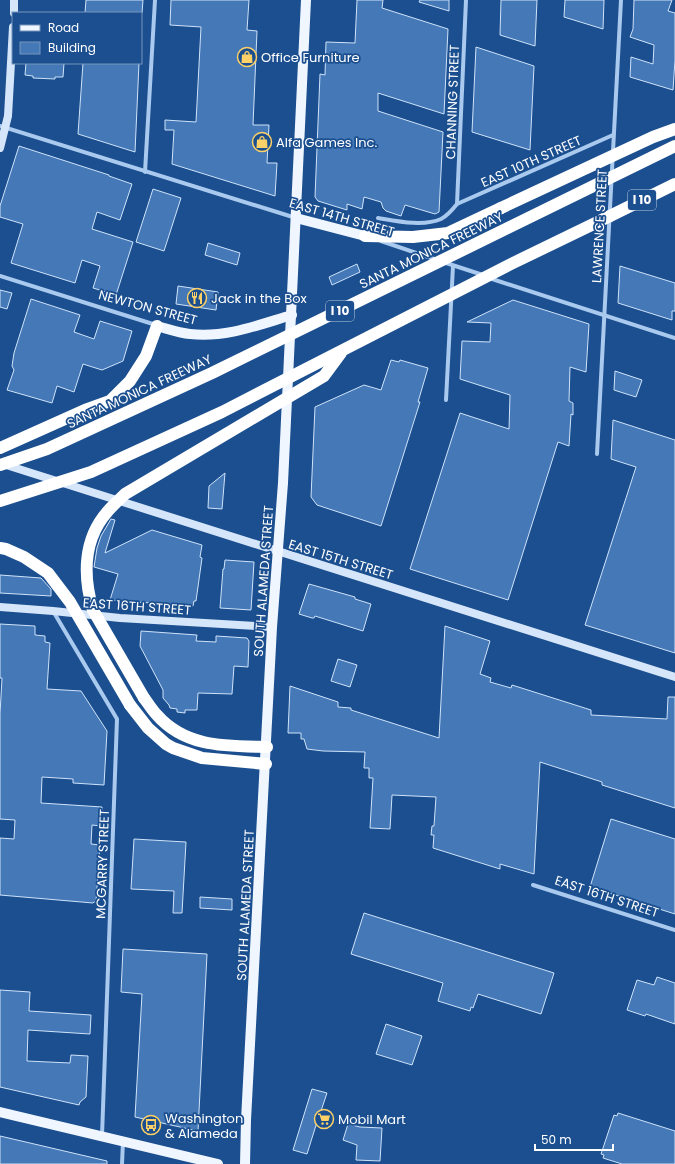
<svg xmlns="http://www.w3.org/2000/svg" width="675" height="1164" font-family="Poppins,sans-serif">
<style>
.building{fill:#4478b7;stroke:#cfe3fa}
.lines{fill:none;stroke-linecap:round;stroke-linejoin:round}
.street{stroke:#a9c9ee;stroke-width:4}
.secondary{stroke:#d6e6fa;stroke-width:8}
.primary{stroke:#f0f6ff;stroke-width:10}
.highway{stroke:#fff;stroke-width:12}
.highway-bridge{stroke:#fff;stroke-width:12}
.labels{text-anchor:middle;stroke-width:3.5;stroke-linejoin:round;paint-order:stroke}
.shield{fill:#1b4f8f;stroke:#bbcadd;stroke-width:1}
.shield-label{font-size:12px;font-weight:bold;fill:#fff}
.poi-label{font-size:13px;fill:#fff;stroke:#1b4f8f;text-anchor:start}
.street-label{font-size:13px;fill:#fff;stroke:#1b4f8f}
</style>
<rect width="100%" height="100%" fill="#1b4f8f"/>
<g class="building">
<polygon points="86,0 143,0 142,13 85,13"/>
<polygon points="171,0 249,0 247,30 257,31 253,125 269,125 267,163 277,163 275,196 172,164 174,130 165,130 165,120 196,122 201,27 170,25"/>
<polygon points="357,0 383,0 382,8 448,29 444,114 378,93 378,111 443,132 439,212 435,214 405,205 401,216 386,211 383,208 381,202 364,197 362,209 347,204 347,210 318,201 315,197 320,74 325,75 326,42 355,43"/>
<polygon points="420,0 449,0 449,11 419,2"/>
<polygon points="501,0 537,0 535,46 500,35"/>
<polygon points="565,0 604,0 603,29 564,17"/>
<polygon points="634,0 672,0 668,11 675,13 675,60 673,90 630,77 631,57 653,64 654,45 630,37 633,29"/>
<polygon points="476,47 534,66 530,150 472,132"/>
<polygon points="26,63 64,63 63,77 55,77 55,79 33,78 33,76 25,75"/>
<polygon points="83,63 139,63 135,152 78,134"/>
<polygon points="19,146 109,175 109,176 132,184 120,220 97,212 92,229 133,242 116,295 93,288 100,266 82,260 75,283 11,263 23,224 0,217 0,206"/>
<polygon points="153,189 181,198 164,251 136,242"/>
<polygon points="208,243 240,253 237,265 205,255"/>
<polygon points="357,264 360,272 332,285 329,277"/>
<polygon points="620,266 675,283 675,311 672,311 672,320 618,303"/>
<polygon points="178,286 218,292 216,310 176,304"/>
<polygon points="0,290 12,293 7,309 0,307"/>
<polygon points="31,299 80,315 74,332 94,339 100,321 132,331 123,361 102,370 83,364 74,392 57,386 52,403 7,390 14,370 12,366 14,353"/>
<polygon points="513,300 589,324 586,372 570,367 569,401 573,403 573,415 571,414 569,446 558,442 508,600 410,569 460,413 509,429 510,395 460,379 462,341 490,342 491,323 467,322"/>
<polygon points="391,360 399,362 400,360 428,368 418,402 420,402 381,526 317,505 311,497 315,407 364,385 381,390"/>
<polygon points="615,371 642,380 636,397 614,390"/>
<polygon points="613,420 675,440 675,653 585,625 636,467 611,459"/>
<polygon points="225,473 222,509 208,508 209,486"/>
<polygon points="111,519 115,520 105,553 152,530 202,545 200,557 202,558 196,601 194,601 193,606 110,600 118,574 94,567 97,548 101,536"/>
<polygon points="225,560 254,562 251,610 220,608 223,569 224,569"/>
<polygon points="0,575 41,578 51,589 51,596 0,593"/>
<polygon points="309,584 355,597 355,599 371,604 363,631 315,616 314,618 312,618 299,614"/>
<polygon points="0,624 35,626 35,635 45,636 45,642 50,643 47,689 81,691 107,731 104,785 73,783 73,779 42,777 41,803 102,807 101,826 92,825 91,844 100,845 96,902 94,902 93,903 0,895 0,838 14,839 15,820 0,819 0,714 2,678 0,678"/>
<polygon points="445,626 490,641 480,674 491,678 490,682 511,688 512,685 591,710 591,715 667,719 668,697 675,697 675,808 602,785 602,782 540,762 534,874 500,864 500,869 433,848 434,835 431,835 432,826 434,826 436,797 392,795 390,829 370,828 373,778 369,778 369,768 364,768 365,752 323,751 307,749 304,739 301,739 301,733 288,733 290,686 338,702 338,707 351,708 351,710 439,738"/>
<polygon points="141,631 197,635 196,641 216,642 216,636 247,638 249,641 248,667 234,666 232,694 198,693 197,710 185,710 185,713 177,712 177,709 170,708 169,705 163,698 163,690 140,646"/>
<polygon points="338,659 357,665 350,687 331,681"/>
<polygon points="611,819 675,839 675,914 590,887"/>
<polygon points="134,839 186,842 182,913 173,913 174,891 131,889"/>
<polygon points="200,897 232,899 232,910 200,908"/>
<polygon points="364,913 554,973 541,1014 478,994 473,1008 471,1007 470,1011 438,1001 443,983 351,954"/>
<polygon points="123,949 207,954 198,1131 135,1117 142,994 121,992"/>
<polygon points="657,977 675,983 675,1024 646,1014 645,1016 627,1010 637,980 654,985"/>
<polygon points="0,990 30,992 29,1011 91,1015 90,1034 28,1030 27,1061 70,1063 71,1055 88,1056 86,1097 80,1102 79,1105 0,1087"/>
<polygon points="386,1024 422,1036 412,1065 376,1054"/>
<polygon points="312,1089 327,1093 321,1111 330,1114 326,1125 317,1122 307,1154 293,1150"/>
<polygon points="618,1113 675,1131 675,1164 622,1164 603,1158 604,1155 601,1154 614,1115 617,1116"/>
<polygon points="348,1124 360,1127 382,1128 380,1161 356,1160 357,1145 343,1140"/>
<polygon points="0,1136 107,1161 107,1164 0,1164"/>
</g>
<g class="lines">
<g class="street">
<polyline points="0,126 296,218"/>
<polyline points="145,172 155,0"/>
<polyline points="457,204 466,0"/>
<path d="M 378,218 C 396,221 423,227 441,219 C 447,216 453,209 457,204 L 613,135"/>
<polyline points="381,241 437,260"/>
<polyline points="443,262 483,275"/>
<polyline points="0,276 156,325"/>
<polyline points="489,278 675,338"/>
<polyline points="446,400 453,266"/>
<polyline points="597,454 621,0"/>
<polyline points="53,611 117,719 102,1136"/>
<polyline points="533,885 675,930"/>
<polyline points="122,1164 123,1141"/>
</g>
<g class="secondary">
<polyline points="14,13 14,0"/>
<polyline points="0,148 8,116 13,27"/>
<polyline points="3,464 675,677"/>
<polyline points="0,607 53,611 120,618 272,627"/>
</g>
<g class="primary">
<polyline points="296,218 365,236"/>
<path d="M 157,326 C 168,329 179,333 190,334 C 226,338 258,325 292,315"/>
<polyline points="0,1112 218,1164"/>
<polyline points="245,1164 246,1120 272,627 283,483 306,0"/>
</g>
<g class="highway">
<polyline points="610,216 675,184"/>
<polyline points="365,236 413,237 448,233 501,208"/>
<polyline points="0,448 85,410 110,401 130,381 146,356 157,326"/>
<path d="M 144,698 C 148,703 152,710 157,715 C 186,748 227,746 267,747"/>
<polyline points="130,705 148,728 166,744 173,748 202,758 266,764"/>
</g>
<g class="highway-bridge">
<polyline points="501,208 653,137 675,129"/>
<polyline points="0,465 47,449 212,373 675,146"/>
<polyline points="0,501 91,472 222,412 511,264 610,216"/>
<polyline points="0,548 6,549 24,557 48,573 70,602 130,705"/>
<path d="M 144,698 L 93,610 C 83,576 83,539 108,511 C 113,505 119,500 125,494 L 324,376 L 341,353"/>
</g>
</g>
<defs>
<symbol id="shop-ring" viewBox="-11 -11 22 22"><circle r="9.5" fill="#1b4f8f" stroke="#ffd166" stroke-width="1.5"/><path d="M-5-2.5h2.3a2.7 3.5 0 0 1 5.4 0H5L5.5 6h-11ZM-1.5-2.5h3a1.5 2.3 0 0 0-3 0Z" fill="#ffd166"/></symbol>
<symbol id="restaurant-ring" viewBox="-11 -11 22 22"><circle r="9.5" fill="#1b4f8f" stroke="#ffd166" stroke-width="1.5"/><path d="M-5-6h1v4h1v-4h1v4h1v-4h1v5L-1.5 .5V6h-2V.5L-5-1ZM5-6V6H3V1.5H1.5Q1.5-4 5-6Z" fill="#ffd166"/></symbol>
<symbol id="supermarket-ring" viewBox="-11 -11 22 22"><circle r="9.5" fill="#1b4f8f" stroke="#ffd166" stroke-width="1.5"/><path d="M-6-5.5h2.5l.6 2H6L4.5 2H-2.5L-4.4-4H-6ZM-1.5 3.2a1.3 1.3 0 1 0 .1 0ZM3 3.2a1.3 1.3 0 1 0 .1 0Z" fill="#ffd166"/></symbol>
<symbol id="bus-ring" viewBox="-11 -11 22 22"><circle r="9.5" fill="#1b4f8f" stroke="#ffd166" stroke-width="1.5"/><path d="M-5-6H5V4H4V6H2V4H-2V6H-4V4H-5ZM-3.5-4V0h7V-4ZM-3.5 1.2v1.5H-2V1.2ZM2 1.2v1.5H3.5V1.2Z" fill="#ffd166"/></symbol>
</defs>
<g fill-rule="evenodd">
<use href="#shop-ring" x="236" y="46" width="22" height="22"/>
<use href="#shop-ring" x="251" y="131" width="22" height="22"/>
<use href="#restaurant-ring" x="186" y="287" width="22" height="22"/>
<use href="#supermarket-ring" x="313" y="1108" width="22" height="22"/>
<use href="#bus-ring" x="140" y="1114" width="22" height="22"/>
</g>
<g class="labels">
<g class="shield">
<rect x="628" y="190" width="28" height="20" rx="3"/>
<rect x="326" y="301" width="28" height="20" rx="3"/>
</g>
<g class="shield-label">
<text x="642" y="204">I 10</text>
<text x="340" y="315">I 10</text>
</g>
<g class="poi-label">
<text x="261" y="62">Office Furniture</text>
<text x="276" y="147">Alfa Games Inc.</text>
<text x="211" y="303">Jack in the Box</text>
<text x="165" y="1123">Washington<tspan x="165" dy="15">&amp; Alameda</tspan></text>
<text x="338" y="1124">Mobil Mart</text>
</g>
<g class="street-label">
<text transform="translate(452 102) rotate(-88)" y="5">CHANNING STREET</text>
<text transform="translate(531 161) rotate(-24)" y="5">EAST 10TH STREET</text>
<text transform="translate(342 217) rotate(16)" y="5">EAST 14TH STREET</text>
<text transform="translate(599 226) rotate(-87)" y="5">LAWRENCE STREET</text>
<text transform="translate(431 250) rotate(-26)" y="5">SANTA MONICA FREEWAY</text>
<text transform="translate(148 307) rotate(15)" y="5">NEWTON STREET</text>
<text transform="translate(139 391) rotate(-25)" y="5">SANTA MONICA FREEWAY</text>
<text transform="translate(341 559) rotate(17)" y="5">EAST 15TH STREET</text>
<text transform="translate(263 581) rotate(-86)" y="5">SOUTH ALAMEDA STREET</text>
<text transform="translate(137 606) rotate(4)" y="5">EAST 16TH STREET</text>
<text transform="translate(102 864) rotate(-88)" y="5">MCGARRY STREET</text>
<text transform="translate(607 896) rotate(18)" y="5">EAST 16TH STREET</text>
<text transform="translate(245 905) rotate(-87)" y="5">SOUTH ALAMEDA STREET</text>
</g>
</g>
<rect x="12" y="12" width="130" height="52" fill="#1b4f8f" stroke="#7695bc"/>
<rect x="20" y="25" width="20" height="6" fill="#f0f6ff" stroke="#7695bc"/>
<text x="48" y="32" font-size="12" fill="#ffffff">Road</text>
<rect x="20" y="42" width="20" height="12" fill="#4478b7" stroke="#7695bc"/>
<text x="48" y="52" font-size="12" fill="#ffffff">Building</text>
<path d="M535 1144v6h78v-6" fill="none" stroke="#ffffff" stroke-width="2"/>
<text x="541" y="1144" font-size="12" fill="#ffffff" stroke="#1b4f8f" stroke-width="3" paint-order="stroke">50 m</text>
</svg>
